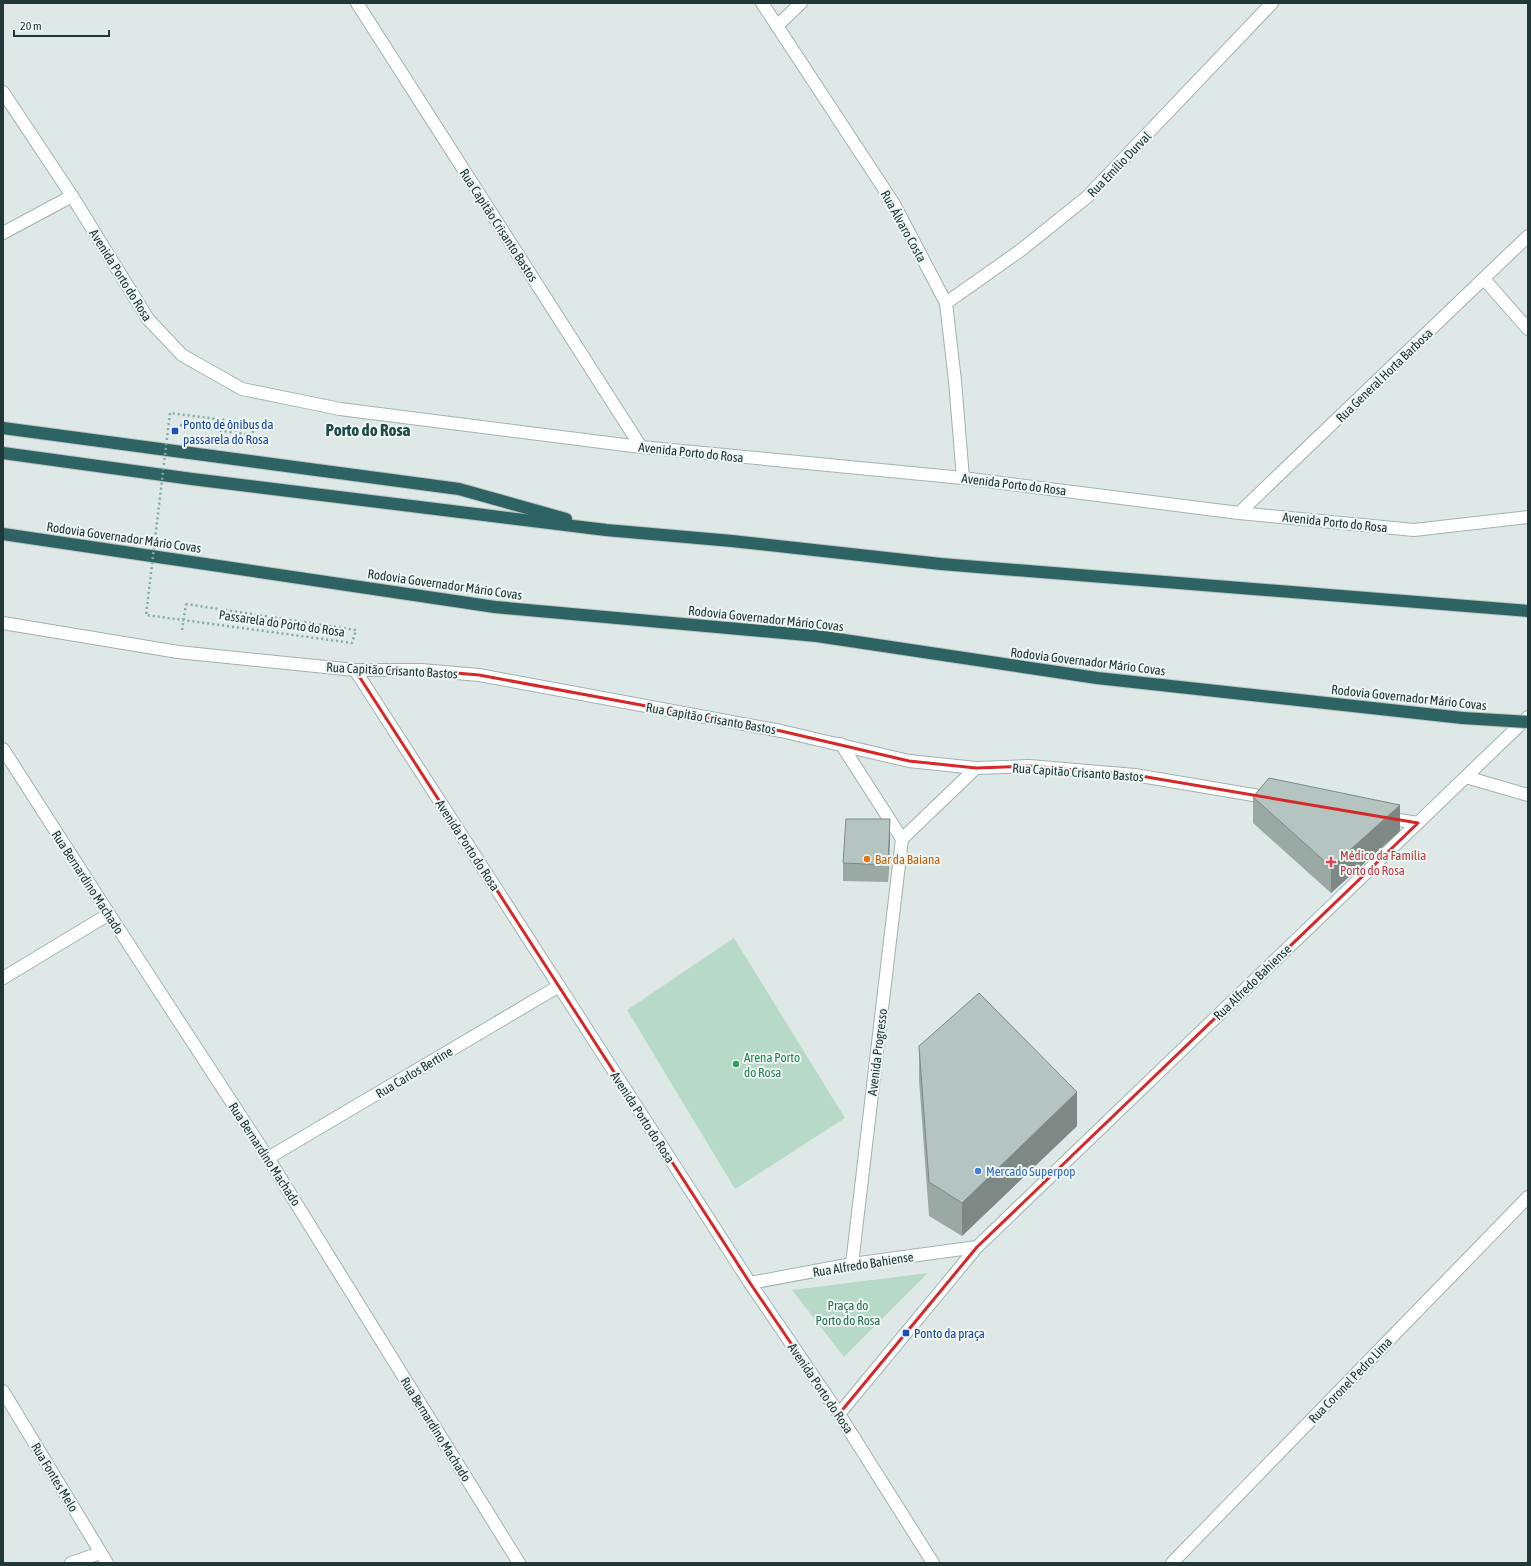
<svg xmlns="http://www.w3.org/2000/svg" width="1531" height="1566" font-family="'Asap Condensed',sans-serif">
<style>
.green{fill:#b7dac8}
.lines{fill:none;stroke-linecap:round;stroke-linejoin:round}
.street-casing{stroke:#a1b0af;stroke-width:14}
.secondary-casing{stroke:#9eb5b1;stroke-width:14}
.highway-casing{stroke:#bcc3c3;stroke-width:14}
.path{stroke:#7faca7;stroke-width:2.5;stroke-dasharray:2 3;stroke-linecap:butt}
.street{stroke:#fff;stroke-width:12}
.secondary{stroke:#fff;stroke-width:12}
.highway{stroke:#2d6463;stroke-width:12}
.highway-bridge-casing{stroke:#bcc3c3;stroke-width:14;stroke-linecap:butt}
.path-bridge{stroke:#7faca7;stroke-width:2.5;stroke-dasharray:2 3;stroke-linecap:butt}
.highway-bridge{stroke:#2d6463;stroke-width:12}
.wall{fill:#9ba9a5}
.shaded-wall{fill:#7e8986}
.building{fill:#b4c4c0;stroke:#7e8986}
.marked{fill:none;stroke:#d62828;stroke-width:3;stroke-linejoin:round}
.transit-dot{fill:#1a4fb4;stroke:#eef6f4;stroke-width:1.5}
.food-dot{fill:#e8710a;stroke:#eef6f4;stroke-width:1.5}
.health-dot{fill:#e0444e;stroke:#eef6f4;stroke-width:1.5}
.leisure-dot{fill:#2e9e5b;stroke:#eef6f4;stroke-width:1.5}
.shop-dot{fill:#3f7fe0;stroke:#eef6f4;stroke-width:1.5}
.labels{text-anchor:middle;stroke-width:4;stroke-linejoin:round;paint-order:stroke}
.street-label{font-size:13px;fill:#203837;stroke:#eef6f4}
.transit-label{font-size:13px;fill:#164399;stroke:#eef6f4;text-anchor:start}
.health-label{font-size:13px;fill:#be3a42;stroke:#eef6f4;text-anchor:start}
.food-label{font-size:13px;fill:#c56008;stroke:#eef6f4;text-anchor:start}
.leisure-label{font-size:13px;fill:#27864d;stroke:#eef6f4;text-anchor:start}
.shop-label{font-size:13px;fill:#366cbe;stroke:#eef6f4;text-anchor:start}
.park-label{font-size:13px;fill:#2c6e53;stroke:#eef6f4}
.district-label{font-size:17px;font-weight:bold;fill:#1d4a48;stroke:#eef6f4}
</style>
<rect width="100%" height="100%" fill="#dee9e7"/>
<g class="green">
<polygon points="734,938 845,1118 735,1189 627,1010"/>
<polygon points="928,1273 844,1357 792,1290"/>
</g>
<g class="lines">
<defs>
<g id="street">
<polyline points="357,3 641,447"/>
<polyline points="762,3 894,204 946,303 955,381 963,478"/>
<polyline points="777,26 801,3"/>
<polyline points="3,233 72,196"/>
<polyline points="1484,279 1528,329"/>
<polyline points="946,303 1021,250 1087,197 1272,3"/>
<polyline points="1239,513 1528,236"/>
<polyline points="3,623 178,652 355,670 421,670 479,675 781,731 909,761 976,768 1029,766 1135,775 1271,798"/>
<polyline points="355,670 559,986"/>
<polyline points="841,744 902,839"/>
<polyline points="3,749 109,914"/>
<polyline points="1466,777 1528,795"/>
<polyline points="1386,818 1418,823"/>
<polyline points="268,1158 519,1563"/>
<polyline points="852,1264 902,839 976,768"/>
<polyline points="3,1391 107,1563"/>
<polyline points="839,1414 933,1563"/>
<polyline points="71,1563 100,1553"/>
<polyline points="1172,1563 1528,1197"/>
</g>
<g id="secondary">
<polyline points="3,92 72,196 148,319 182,355 242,389 340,409 641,447 963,478 1239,513 1414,530 1528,517"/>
<polyline points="3,978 109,914 268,1158 559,986 750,1283 839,1414 977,1247 1528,717"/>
<polyline points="750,1283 852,1264 977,1247"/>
</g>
<g id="highway">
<polyline points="3,428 459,489 566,519"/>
<polyline points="3,453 192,479 606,530 732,541 941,564 1528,611"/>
<polyline points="3,534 495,607 817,636 1097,678 1463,718"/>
</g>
</defs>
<use href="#street" class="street-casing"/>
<use href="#secondary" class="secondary-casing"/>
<use href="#highway" class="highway-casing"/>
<polyline class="path" points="182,630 186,604"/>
<use href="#street" class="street"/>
<use href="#secondary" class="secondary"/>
<use href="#highway" class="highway"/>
<defs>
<polyline id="highway-bridge" points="1463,718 1528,722"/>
</defs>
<use href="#highway-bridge" class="highway-bridge-casing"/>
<polyline class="path-bridge" points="180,425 252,435 255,424 170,413 146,615 352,643 356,630 186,604"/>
<use href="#highway-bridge" class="highway-bridge"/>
</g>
<g class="wall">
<polygon points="1253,797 1400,831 1331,893 1253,823"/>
<polygon points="890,837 888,882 843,881 843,863"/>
<polygon points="919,1046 1077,1126 962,1236 929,1216 919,1080"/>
</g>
<g class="shaded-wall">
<polygon points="1400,805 1400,831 1331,893 1331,867"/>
<polygon points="890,819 890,837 888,882 888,865"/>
<polygon points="1077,1092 1077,1126 962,1236 962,1203"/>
</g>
<g class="building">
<polygon points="1269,778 1400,805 1331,867 1253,797"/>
<polygon points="846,819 890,819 888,865 843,863"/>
<polygon points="979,993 1077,1092 962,1203 929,1182 919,1046"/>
</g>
<path class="marked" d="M 355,670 L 421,670 L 479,675 L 781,731 L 909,761 L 976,768 L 1029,766 L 1135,775 L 1418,823 L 977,1247 L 839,1414 L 750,1283 Z"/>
<g class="transit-dot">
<rect x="171" y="427" width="8" height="8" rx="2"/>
<rect x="902" y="1329" width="8" height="8" rx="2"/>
</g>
<circle class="food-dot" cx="867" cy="859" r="4"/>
<path class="health-dot" d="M1329 856h4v4h4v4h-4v4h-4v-4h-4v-4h4z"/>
<circle class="leisure-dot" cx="736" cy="1064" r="4"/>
<circle class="shop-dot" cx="978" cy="1171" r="4"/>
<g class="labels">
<g class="street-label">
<text transform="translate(1119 164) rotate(-46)" y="5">Rua Emílio Durval</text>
<text transform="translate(499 225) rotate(57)" y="5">Rua Capitão Crisanto Bastos</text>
<text transform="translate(904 226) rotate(61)" y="5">Rua Álvaro Costa</text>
<text transform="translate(121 275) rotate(58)" y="5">Avenida Porto do Rosa</text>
<text transform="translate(1384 375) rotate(-44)" y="5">Rua General Horta Barbosa</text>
<text transform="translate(691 452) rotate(6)" y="5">Avenida Porto do Rosa</text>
<text transform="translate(1014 484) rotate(7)" y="5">Avenida Porto do Rosa</text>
<text transform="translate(1335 522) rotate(6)" y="5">Avenida Porto do Rosa</text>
<text transform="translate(124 537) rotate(8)" y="5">Rodovia Governador Mário Covas</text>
<text transform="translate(445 584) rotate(8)" y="5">Rodovia Governador Mário Covas</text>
<text transform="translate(766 618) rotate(6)" y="5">Rodovia Governador Mário Covas</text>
<text transform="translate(282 623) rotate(8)" y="5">Passarela do Porto do Rosa</text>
<text transform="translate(1088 661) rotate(7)" y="5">Rodovia Governador Mário Covas</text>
<text transform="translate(392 670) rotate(3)" y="5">Rua Capitão Crisanto Bastos</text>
<text transform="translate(1409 697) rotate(6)" y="5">Rodovia Governador Mário Covas</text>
<text transform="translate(711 718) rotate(10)" y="5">Rua Capitão Crisanto Bastos</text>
<text transform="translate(1078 772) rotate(4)" y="5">Rua Capitão Crisanto Bastos</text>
<text transform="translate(468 845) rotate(57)" y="5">Avenida Porto do Rosa</text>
<text transform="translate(88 882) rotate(57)" y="5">Rua Bernardino Machado</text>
<text transform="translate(1252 982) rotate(-44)" y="5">Rua Alfredo Bahiense</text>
<text transform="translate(877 1052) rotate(-83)" y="5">Avenida Progresso</text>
<text transform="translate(414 1072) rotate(-31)" y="5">Rua Carlos Bertine</text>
<text transform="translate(643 1117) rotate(57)" y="5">Avenida Porto do Rosa</text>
<text transform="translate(265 1154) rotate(57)" y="5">Rua Bernardino Machado</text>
<text transform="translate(863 1264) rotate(-9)" y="5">Rua Alfredo Bahiense</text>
<text transform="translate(1350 1380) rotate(-46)" y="5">Rua Coronel Pedro Lima</text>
<text transform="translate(821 1388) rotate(56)" y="5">Avenida Porto do Rosa</text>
<text transform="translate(436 1429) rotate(58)" y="5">Rua Bernardino Machado</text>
<text transform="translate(55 1477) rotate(59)" y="5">Rua Fontes Melo</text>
</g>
<g class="transit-label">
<text x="183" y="429">Ponto de ônibus da<tspan x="183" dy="15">passarela do Rosa</tspan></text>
<text x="914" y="1338">Ponto da praça</text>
</g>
<g class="health-label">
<text x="1340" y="860">Médico da Família<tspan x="1340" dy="15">Porto do Rosa</tspan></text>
</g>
<g class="food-label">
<text x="875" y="864">Bar da Baiana</text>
</g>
<g class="leisure-label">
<text x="744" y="1062">Arena Porto<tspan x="744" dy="15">do Rosa</tspan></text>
</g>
<g class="shop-label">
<text x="986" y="1176">Mercado Superpop</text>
</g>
<g class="park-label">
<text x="848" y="1310">Praça do<tspan x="848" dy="15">Porto do Rosa</tspan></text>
</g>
<g class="district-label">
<text x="368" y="436">Porto do Rosa</text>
</g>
</g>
<rect width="1531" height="1566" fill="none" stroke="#203837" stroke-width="8"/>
<path d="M14 30v6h95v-6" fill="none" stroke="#203837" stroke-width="2"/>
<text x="20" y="30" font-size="12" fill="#203837" stroke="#eef6f4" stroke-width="3" paint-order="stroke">20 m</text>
</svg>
